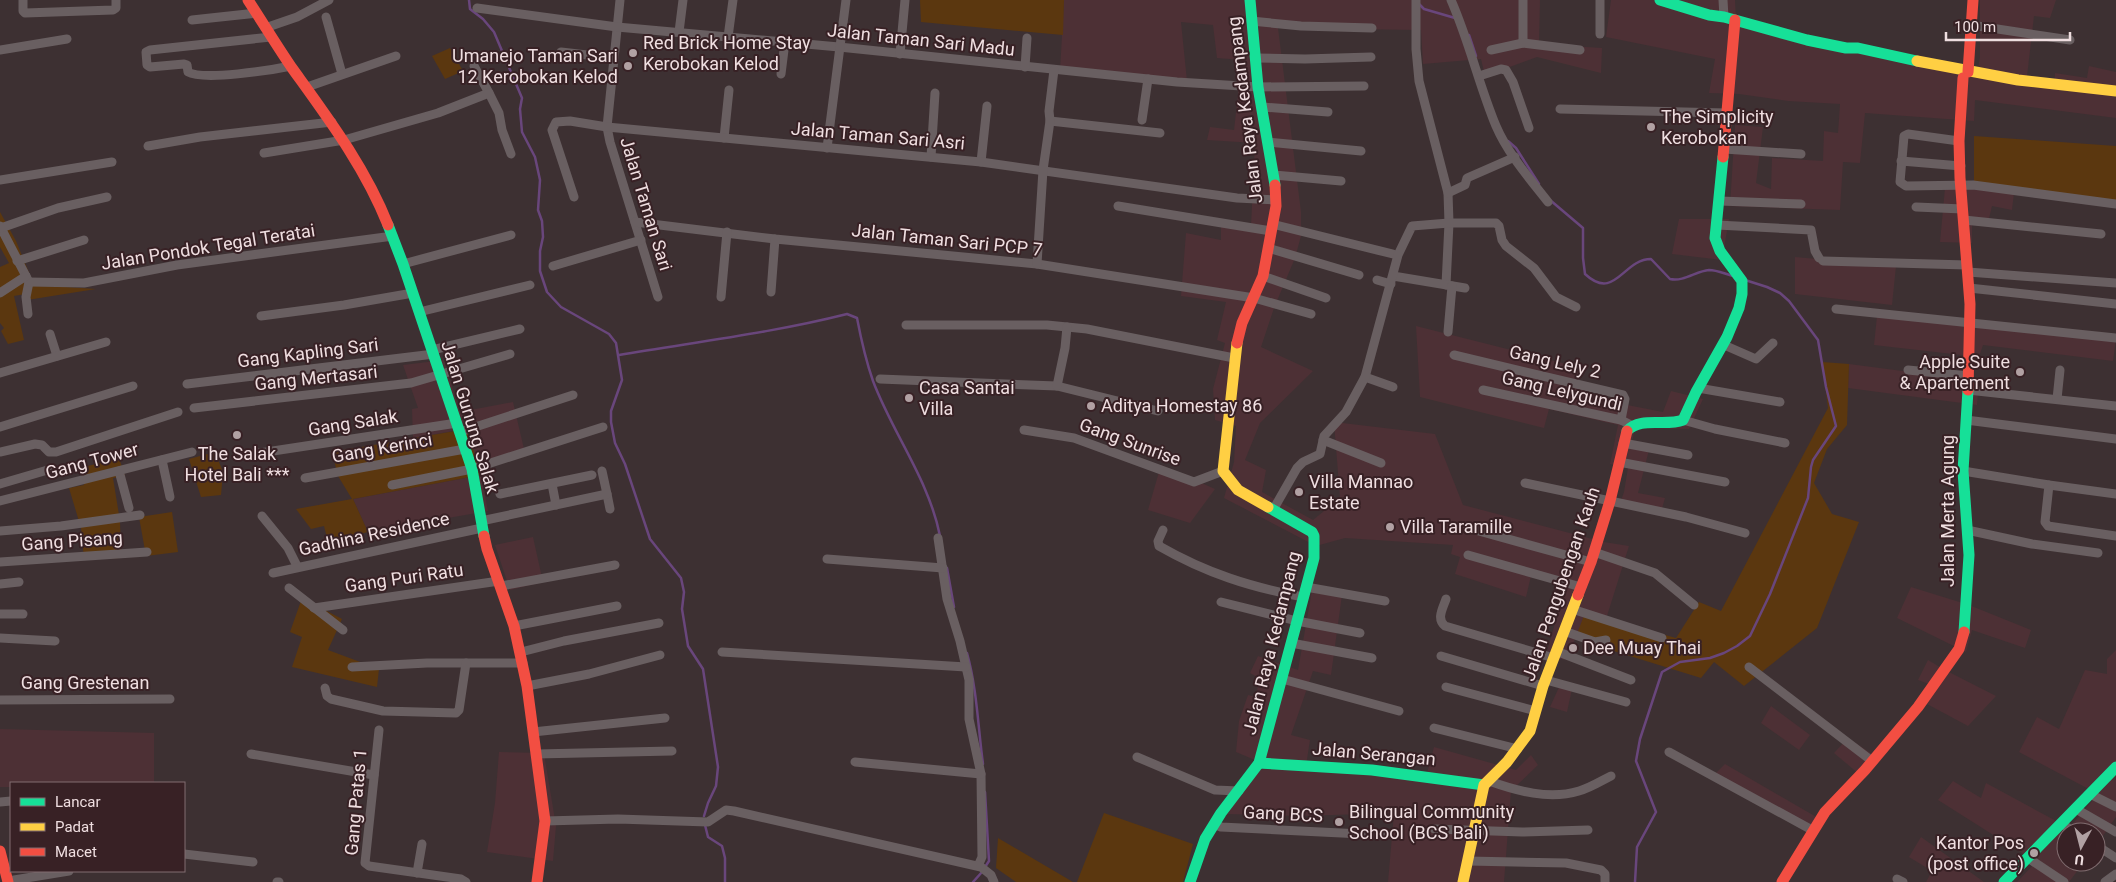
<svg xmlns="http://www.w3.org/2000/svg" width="2116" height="882" font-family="Roboto,sans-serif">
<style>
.built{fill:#4d3035}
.green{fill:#5b370f}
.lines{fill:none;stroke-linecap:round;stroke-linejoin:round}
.stream{stroke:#69467c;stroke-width:2.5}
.street{stroke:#695f61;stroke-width:9}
.fast{stroke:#16e098;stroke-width:11}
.slow{stroke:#ffcf43;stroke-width:11}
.jam{stroke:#f24e42;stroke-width:11}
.poi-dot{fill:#b1a1a3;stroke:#382125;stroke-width:2}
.labels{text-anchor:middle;stroke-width:4;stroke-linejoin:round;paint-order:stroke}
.street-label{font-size:18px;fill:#efdee0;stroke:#382125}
.poi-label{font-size:18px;fill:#efdee0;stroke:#382125;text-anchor:start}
</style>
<rect width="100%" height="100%" fill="#3d3032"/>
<g class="built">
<polygon points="1064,0 1540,0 1539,44 1602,48 1601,73 1537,57 1485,76 1481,59 1423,64 1421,30 1278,28 1301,212 1301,236 1295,258 1274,308 1261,347 1313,371 1260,423 1245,460 1266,470 1262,492 1313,520 1340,498 1334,422 1435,434 1463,505 1604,542 1629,546 1606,619 1575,639 1565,660 1546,655 1566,585 1531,576 1526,597 1455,574 1460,557 1451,554 1453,545 1345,538 1316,546 1224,498 1234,462 1236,426 1215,420 1213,389 1225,343 1217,340 1226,302 1181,296 1186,233 1221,240 1221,222 1251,226 1255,143 1207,140 1210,127 1234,130 1242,60 1217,58 1213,25 1181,22 1187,81 1060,71"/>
<polygon points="1611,0 1735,0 1736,20 1976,78 1980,57 1980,0 2056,0 2050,18 2034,16 2026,85 2054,88 2055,73 2087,78 2089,66 2116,72 2116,118 1975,100 1974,121 1865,113 1860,163 1843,162 1840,210 1730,206 1735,125 1763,127 1756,183 1771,189 1772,158 1823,161 1824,131 1838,133 1840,104 1788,101 1739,94 1709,93 1715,59 1606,37"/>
<polygon points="1945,188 1974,188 2014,193 2012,210 1992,206 1988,223 1972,222 1972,243 1940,242"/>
<polygon points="1679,219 1729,219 1722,260 1672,254"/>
<polygon points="1795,257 1896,266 1892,305 1795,294"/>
<polygon points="1877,316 2116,339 2113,361 1983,345 1979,357 1874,345"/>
<polygon points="1416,326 1582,368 1577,388 1622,404 1663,412 1671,391 1703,399 1689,429 1635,428 1631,447 1649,450 1638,493 1665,498 1661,512 1619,506 1624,492 1628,468 1610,464 1618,425 1549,409 1544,428 1420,397"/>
<polygon points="444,360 460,412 513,402 525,453 478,465 466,429 413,438 412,409 418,408 403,365"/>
<polygon points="1849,364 1979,381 1977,405 1848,388"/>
<polygon points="1161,465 1215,489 1190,523 1148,510"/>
<polygon points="481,475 488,511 368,532 353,499"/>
<polygon points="533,537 543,582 510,590 495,545"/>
<polygon points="1911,587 1969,605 2031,630 2025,648 1972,630 1966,652 1897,618"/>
<polygon points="1312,590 1342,595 1331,675 1313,671 1291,735 1310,740 1306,766 1426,777 1434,747 1516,770 1531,755 1538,765 1511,791 1504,882 1388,882 1394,813 1302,816 1227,814 1262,763 1236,752 1239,721 1248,695 1256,697 1259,678 1250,673 1258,656 1298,670"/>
<polygon points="2116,650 2116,817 2096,846 2096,832 2066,832 2066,862 2084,862 2069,882 2017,882 2036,862 1938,800 1953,781 1981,798 1986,783 2069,828 2098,794 2019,752 2037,717 2059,729 2085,670 2107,674 2107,659"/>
<polygon points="1928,660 1945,670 1996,696 1968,726 1927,704 1937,687 1918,680"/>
<polygon points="1560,685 1572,689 1567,712 1550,707"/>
<polygon points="1771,706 1810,735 1799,750 1761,723"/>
<polygon points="0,729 154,733 154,783 11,783 11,787 0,787"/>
<polygon points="1848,738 1881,760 1865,779 1834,753"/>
<polygon points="499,752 544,753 556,826 553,861 487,852 495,803"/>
<polygon points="1725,764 1825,822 1817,834 1713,776"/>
<polygon points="1921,837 1984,882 1926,882 1932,871 1909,857"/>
</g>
<g class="green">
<polygon points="920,0 1064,0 1063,35 921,22"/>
<polygon points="450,48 463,71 445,79 432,56"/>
<polygon points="1974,136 2116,146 2116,206 1974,188"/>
<polygon points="0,212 16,241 34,285 96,289 27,300 25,294 14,296 24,340 8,344 1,331 4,328 0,323 0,267 9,263 0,247"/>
<polygon points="1822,362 1849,364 1847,425 1827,449 1814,483 1832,514 1859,522 1817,628 1744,686 1714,662 1701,678 1575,639 1585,613 1676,638 1699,602 1721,611 1828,408"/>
<polygon points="467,429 481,475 353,499 368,532 328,542 324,526 311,529 296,509 352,499 338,476 332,452"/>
<polygon points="215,452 223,472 221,495 201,497 189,459"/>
<polygon points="119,458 125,476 113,478 120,521 121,558 84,559 81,528 69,488 84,485 80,468"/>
<polygon points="172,512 178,552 146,556 139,517"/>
<polygon points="302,598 342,619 328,650 379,669 377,687 292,667 302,637 290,632"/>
<polygon points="1104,813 1193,844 1183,882 1077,882"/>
<polygon points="998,838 1073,882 1016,882 996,868"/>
</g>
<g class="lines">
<g class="stream">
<polyline points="469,0 470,9 483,19 494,32 522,98 520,109 522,132 535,157 540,180 538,210 542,221 543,237 540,251 540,271 547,292 561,307 609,334 616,343 622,380 611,411 611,422 615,443 625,464 650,539 681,578 684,592 682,609 688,646 703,669 718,767 716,786 708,803 704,816"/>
<polyline points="1419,4 1424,9 1455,18"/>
<polyline points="1469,35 1476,56"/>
<polyline points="1508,141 1516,148 1539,184"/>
<path d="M 1550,200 L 1583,228 L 1583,258 L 1585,274 C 1615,302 1623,259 1651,259 L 1670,279 C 1684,282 1696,271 1709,270 C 1717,270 1725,274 1733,276"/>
<path d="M 619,355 C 695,342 772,333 847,314 L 857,318 C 861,339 866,361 873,381 C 893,434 929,480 940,536"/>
<polyline points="947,568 954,607"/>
<path d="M 967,653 C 977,689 978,727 983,764"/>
<polyline points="705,825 708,837 722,846 725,858 725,882"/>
<polyline points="985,867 989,861 985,792"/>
<polyline points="973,882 982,872"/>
<polyline points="1635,882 1637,847 1656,812 1636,761 1640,739 1662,672 1680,662 1710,658 1724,653 1737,646 1750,636 1770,594 1808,498 1811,467 1813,460 1836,426 1826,387 1818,340 1789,301 1780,293 1767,287 1745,280"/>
</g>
<g class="street">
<polyline points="23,0 23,11 25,13 113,10 116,8 116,0"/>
<polyline points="620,0 607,127 610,142 658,297"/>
<polyline points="1416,0 1416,49 1419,81 1448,193 1449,223 1446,285"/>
<path d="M 1451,0 C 1469,41 1479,85 1496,126 C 1508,154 1530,179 1548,202"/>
<polyline points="1523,0 1523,43"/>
<polyline points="1723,0 1724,17"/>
<polyline points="477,8 617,27 839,47 1177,82 1258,87 1364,86"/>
<polyline points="326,17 342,74"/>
<polyline points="192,20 257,13"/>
<polyline points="1251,21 1301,26 1372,28"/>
<polyline points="1971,25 2070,40"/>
<polyline points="265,28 297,17 329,0"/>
<polyline points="679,32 683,0"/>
<polyline points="1600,34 1600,0"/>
<path d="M 271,37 L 150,50 L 146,52 L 147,65 L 150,67 L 184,64 L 187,65 L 188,72 C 203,81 272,70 291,66"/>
<polyline points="728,37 733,0"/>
<polyline points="0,50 67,39"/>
<polyline points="1491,50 1523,43 1580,50"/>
<polyline points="561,52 613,58"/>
<polyline points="900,54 905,0"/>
<polyline points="1257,58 1305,59 1371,57"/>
<polyline points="474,66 489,93"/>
<polyline points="1025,67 1027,38"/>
<polyline points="781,74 785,42"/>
<polyline points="1479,76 1501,69 1506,70 1513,82 1529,128"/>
<polyline points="307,87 396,56"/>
<polyline points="1262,107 1328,112"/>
<polyline points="1560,109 1726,113"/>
<polyline points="1142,120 1148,79"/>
<polyline points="1050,121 1160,133"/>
<polyline points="724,138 729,90"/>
<polyline points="1959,141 1908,134 1904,136 1900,182 1906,186 1973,185 2116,204"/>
<polyline points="1268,142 1361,151"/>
<polyline points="148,146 200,137 332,122"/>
<polyline points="827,148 846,0"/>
<polyline points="1724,149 1801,154"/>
<polyline points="264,153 344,140 438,113 489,93 499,113 502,130 511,154"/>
<polyline points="931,157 935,93"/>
<polyline points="1901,161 1961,166"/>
<polyline points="981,162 987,106"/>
<polyline points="1274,175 1341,181"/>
<polyline points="0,180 112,162"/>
<polyline points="1448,193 1465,185 1467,178 1515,157"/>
<polyline points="574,197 552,130 556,122 570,121 607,127 981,162 1237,198 1276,200"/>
<polyline points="1720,201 1801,204"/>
<polyline points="1118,206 1271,231"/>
<polyline points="1916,207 1963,209"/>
<polyline points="1964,220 2101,234"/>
<polyline points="635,222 775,239 1037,264 1254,298 1311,314"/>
<polyline points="1272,224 1393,254"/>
<polyline points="1717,225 1811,230 1815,251 1819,258"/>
<polyline points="0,226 29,282 26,297 28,314"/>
<polyline points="1,228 58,208 107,197"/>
<polyline points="1268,248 1359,275"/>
<polyline points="17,261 84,240"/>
<polyline points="1823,261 1967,265"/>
<polyline points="403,264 511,235"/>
<polyline points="1037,264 1043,170 1050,121 1049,111 1054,70"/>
<polyline points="553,266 641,240"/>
<polyline points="1968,272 2116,283"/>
<polyline points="1263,276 1326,298"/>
<polyline points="1393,276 1465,288"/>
<polyline points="1377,280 1391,284"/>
<polyline points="29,282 84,283 177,265 393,236"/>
<polyline points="1969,288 2116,304"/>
<polyline points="771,292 775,239"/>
<polyline points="0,293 26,276"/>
<polyline points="721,297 727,232"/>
<polyline points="1836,309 2116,338"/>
<polyline points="419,312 530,285"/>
<polyline points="261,316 344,305 413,293"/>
<polyline points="906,325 1047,325 1087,329 1234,358"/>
<polyline points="1448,332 1452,286"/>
<polyline points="50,334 57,356"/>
<polyline points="1724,345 1756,359 1773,343"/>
<polyline points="432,350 520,329"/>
<polyline points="1454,355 1623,395 1625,399 1621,420"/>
<polyline points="1908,370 1969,376"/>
<polyline points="0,373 106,342"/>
<polyline points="1365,377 1393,387"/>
<polyline points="880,379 1057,386 1158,411"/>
<polyline points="187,384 434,354"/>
<polyline points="1057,386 1065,348 1067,327"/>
<polyline points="1698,388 1780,402"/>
<polyline points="1483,390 1621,420 1633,426"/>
<polyline points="1968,390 2116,406"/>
<polyline points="2057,399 2060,370"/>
<polyline points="194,408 411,383 510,354"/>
<polyline points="1683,420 1715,429 1785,443"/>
<polyline points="1966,420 2116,439"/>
<polyline points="0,427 133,386"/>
<polyline points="1024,430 1074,438 1194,482 1223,471"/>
<polyline points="460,432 573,395"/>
<polyline points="1323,440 1381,463"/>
<polyline points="1623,443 1688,455"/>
<polyline points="0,452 35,444 42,445 49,452 56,452 178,412"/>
<polyline points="253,454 457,423"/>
<polyline points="162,460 170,497"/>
<polyline points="1619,462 1725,482"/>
<polyline points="119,471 129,508"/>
<polyline points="1963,471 2049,485 2116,494"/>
<polyline points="305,478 465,449"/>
<polyline points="1525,483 1686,517 1745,533"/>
<polyline points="0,484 51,469"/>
<polyline points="552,484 556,505"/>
<polyline points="392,485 472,469 603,427"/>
<polyline points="2049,485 2045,522 2048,526 2116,536"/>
<polyline points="500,494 592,475"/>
<polyline points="607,494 610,509"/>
<polyline points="0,501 192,452"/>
<polyline points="1273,510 1297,468 1303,462 1320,454 1324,436 1346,412 1365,377 1398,255 1412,226 1449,223 1496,223 1499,226 1502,240 1506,246 1534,268 1556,297 1576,307"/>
<polyline points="262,516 288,548 297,566"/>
<polyline points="481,521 607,494 602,471"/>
<polyline points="1468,528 1591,562"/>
<path d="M 1163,530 L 1158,541 L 1159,546 C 1206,573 1250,587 1303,597"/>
<polyline points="1967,530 2032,544 2098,553"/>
<polyline points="0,531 61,526 140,515"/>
<polyline points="938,538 947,599 960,641 969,680 969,719 981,774 982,857 978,866"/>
<polyline points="1594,552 1655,573 1694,605"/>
<polyline points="1468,555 1581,587"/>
<polyline points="827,559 943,568"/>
<polyline points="0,562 147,552"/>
<polyline points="273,573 482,528"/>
<polyline points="0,584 19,582"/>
<polyline points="501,586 615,565"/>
<polyline points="1306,587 1385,601"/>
<polyline points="289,588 343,630"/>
<path d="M 1446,599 C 1443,608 1436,619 1445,626 L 1554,658"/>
<polyline points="1221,602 1297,621 1360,633"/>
<polyline points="314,608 499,581"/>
<polyline points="1572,609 1662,638"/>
<polyline points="0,614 23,614"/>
<polyline points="514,626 617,606"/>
<polyline points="1564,631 1595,642 1606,640"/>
<polyline points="0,638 55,641"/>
<polyline points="1291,643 1372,658"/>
<polyline points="1556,651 1631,680"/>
<polyline points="521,652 564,641 659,623"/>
<polyline points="722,652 966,667"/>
<polyline points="1441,656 1543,686"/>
<polyline points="352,667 427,663 523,663"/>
<polyline points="1749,667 1872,761"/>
<polyline points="1282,679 1399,711"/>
<polyline points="1546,680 1626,702"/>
<polyline points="527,686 589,674 660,655"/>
<polyline points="1446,687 1536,711"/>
<polyline points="325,688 327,696 331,699 383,711 456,713 459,710 466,663"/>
<polyline points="0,700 170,699"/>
<polyline points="1434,728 1518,749"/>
<polyline points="379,730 365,863 369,866 461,879 466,882"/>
<polyline points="533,732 665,718"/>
<polyline points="1669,752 1812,830"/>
<polyline points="251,754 374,775"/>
<polyline points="536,754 672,751"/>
<polyline points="1137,757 1215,790 1239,791"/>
<polyline points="855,762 981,774"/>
<path d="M 1489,781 C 1517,791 1549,800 1579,791 C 1590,788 1601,781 1611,776"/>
<polyline points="2090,794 2116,807"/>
<polyline points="0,802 11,801"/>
<polyline points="2076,809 2116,832"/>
<polyline points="545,821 618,819 708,822 726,810 734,811 981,867 991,875 994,882"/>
<polyline points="1214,824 1221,827 1382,835"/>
<polyline points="2062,824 2075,832"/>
<polyline points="1434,829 1522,832 1588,830"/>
<polyline points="2096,845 2116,858"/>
<polyline points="184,854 253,862"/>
<polyline points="2028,858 2064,882"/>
<polyline points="1468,861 1566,863 1601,870 1605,874 1605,882"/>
<polyline points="417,873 422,844"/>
<polyline points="1897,879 1903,882"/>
<polyline points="8,881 69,871"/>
<polyline points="277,882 279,882"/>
<polyline points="2105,882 2116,874"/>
</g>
<g class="fast">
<polyline points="1250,0 1258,87 1275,185"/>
<polyline points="1660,0 1709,15 1724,17 1807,40 1846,48 1858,48 1917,61"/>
<polyline points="388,225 403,264 472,469 484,536"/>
<path d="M 1627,431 C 1641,416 1665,427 1683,420 L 1696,392 L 1727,337 L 1739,308 L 1742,294 L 1742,281 L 1720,251 L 1715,238 L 1723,157"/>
<polyline points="1964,632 1969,555 1963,471 1968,390"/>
<polyline points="1259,763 1372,770 1484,785"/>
<polyline points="1190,882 1205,839 1221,813 1259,763 1314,558 1314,536 1312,532 1268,507"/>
<polyline points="2004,882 2116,767"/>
</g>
<g class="slow">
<polyline points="1917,61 2018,80 2116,91"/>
<polyline points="1237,343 1223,471 1238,490 1268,507"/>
<polyline points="1463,882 1484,785 1507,762 1530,731 1543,686 1578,595"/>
</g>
<g class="jam">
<path d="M 248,0 C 263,23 277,46 292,68 C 328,118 365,167 388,225"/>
<polyline points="1968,72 1973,0"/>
<polyline points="1963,78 1959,141 1960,178 1970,304 1968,390"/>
<polyline points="1723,157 1735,20"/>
<polyline points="1237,343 1242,323 1263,276 1276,206 1275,185"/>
<polyline points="484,536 487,549 514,626 527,686 545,821 537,882"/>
<polyline points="1578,595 1591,562 1610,501 1627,431"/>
<polyline points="0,851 8,882"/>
<polyline points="1782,882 1825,812 1865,770 1918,707 1959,649 1964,632"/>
</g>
</g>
<g class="poi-dot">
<circle cx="633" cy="53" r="5"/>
<circle cx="628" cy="66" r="5"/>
<circle cx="1651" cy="127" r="5"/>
<circle cx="2020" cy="372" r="5"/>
<circle cx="909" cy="398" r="5"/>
<circle cx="1091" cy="406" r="5"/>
<circle cx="237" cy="435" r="5"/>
<circle cx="1299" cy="492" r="5"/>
<circle cx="1390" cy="527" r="5"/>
<circle cx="1573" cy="648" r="5"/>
<circle cx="1339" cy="822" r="5"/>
<circle cx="2034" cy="853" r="5"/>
</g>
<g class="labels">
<g class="street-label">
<text transform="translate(921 40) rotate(6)" y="6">Jalan Taman Sari Madu</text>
<text transform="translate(1245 110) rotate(-97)" y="6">Jalan Raya Kedampang</text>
<text transform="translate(878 136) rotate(5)" y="6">Jalan Taman Sari Asri</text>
<text transform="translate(646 204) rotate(73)" y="6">Jalan Taman Sari</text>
<text transform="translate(947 240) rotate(6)" y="6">Jalan Taman Sari PCP 7</text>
<text transform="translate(208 247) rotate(-9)" y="6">Jalan Pondok Tegal Teratai</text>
<text transform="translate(308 353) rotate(-7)" y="6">Gang Kapling Sari</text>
<text transform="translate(1555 362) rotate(13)" y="6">Gang Lely 2</text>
<text transform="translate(316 378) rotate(-6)" y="6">Gang Mertasari</text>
<text transform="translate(1562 391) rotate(13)" y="6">Gang Lelygundi</text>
<text transform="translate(470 417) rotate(73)" y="6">Jalan Gunung Salak</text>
<text transform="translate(353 423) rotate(-9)" y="6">Gang Salak</text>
<text transform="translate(1130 442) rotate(20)" y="6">Gang Sunrise</text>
<text transform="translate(382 448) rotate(-10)" y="6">Gang Kerinci</text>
<text transform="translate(92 461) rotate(-15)" y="6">Gang Tower</text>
<text transform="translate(1948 511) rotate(-90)" y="6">Jalan Merta Agung</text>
<text transform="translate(374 534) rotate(-12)" y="6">Gadhina Residence</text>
<text transform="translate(72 541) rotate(-4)" y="6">Gang Pisang</text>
<text transform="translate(404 578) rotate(-8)" y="6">Gang Puri Ratu</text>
<text transform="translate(1561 584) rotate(-71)" y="6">Jalan Pengubengan Kauh</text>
<text transform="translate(1272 643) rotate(-76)" y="6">Jalan Raya Kedampang</text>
<text x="85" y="689">Gang Grestenan</text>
<text transform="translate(1374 754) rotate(5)" y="6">Jalan Serangan</text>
<text transform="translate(356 802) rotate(-85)" y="6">Gang Patas 1</text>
<text transform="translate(1283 814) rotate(3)" y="6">Gang BCS</text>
</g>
<g class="poi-label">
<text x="643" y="49">Red Brick Home Stay<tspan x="643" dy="21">Kerobokan Kelod</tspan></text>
<text x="618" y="62" text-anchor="end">Umanejo Taman Sari<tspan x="618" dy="21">12 Kerobokan Kelod</tspan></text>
<text x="1661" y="123">The Simplicity<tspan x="1661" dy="21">Kerobokan</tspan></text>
<text x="2010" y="368" text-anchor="end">Apple Suite<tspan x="2010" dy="21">&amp; Apartement</tspan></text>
<text x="919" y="394">Casa Santai<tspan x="919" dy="21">Villa</tspan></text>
<text x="1101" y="412">Aditya Homestay 86</text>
<text x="237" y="460" text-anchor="middle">The Salak<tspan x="237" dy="21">Hotel Bali ***</tspan></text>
<text x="1309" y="488">Villa Mannao<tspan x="1309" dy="21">Estate</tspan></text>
<text x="1400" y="533">Villa Taramille</text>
<text x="1583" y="654">Dee Muay Thai</text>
<text x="1349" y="818">Bilingual Community<tspan x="1349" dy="21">School (BCS Bali)</tspan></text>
<text x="2024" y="849" text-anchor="end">Kantor Pos<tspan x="2024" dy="21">(post office)</tspan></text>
</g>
</g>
<rect x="10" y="782" width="175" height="90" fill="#382125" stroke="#816d70"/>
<rect x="20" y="798" width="25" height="8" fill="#16e098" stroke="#816d70"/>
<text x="55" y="807" font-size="15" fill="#efdee0">Lancar</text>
<rect x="20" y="823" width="25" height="8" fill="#ffcf43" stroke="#816d70"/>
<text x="55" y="832" font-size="15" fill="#efdee0">Padat</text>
<rect x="20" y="848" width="25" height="8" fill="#f24e42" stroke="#816d70"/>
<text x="55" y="857" font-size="15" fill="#efdee0">Macet</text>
<g transform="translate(2081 847) rotate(187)"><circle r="24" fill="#382125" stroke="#816d70"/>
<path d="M0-4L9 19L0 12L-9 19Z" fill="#b1a1a3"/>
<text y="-8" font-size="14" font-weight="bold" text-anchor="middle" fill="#efdee0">U</text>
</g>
<path d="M1946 32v8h124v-8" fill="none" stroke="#efdee0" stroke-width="2.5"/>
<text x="1954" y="32" font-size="15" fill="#efdee0" stroke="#382125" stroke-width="4" paint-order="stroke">100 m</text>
</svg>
